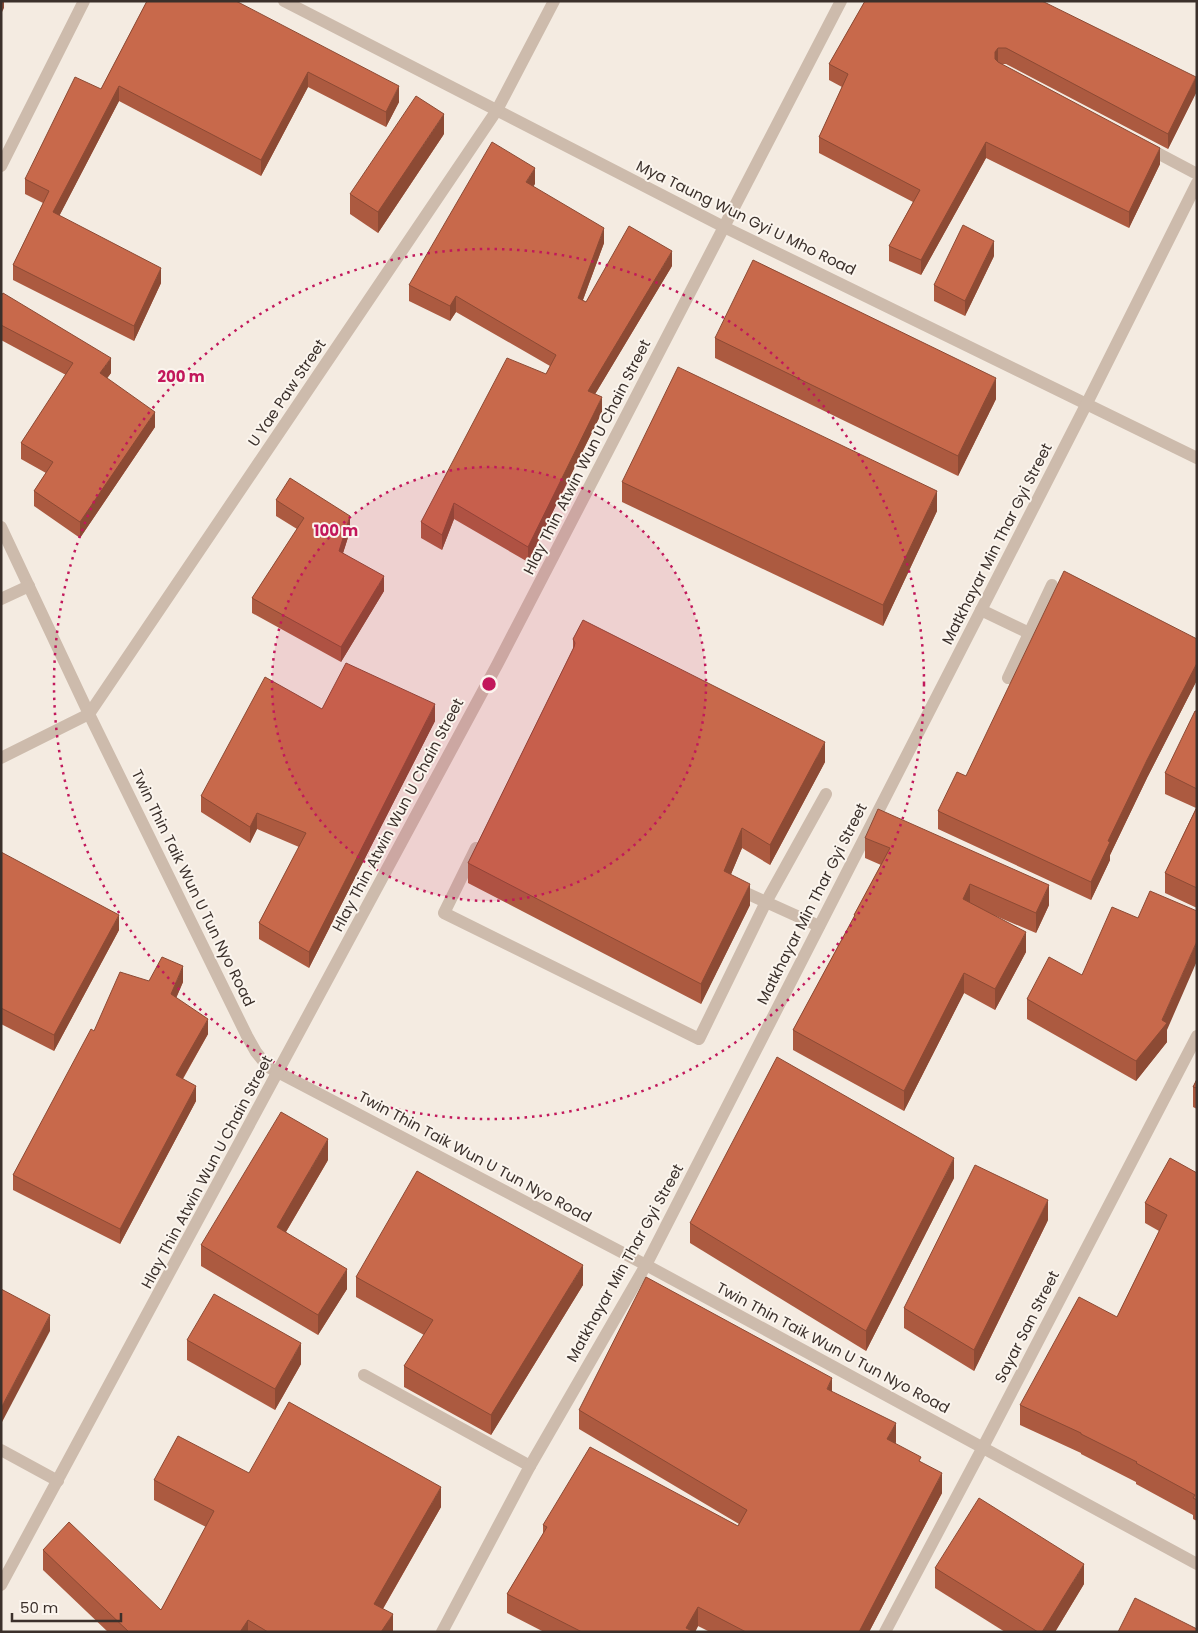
<svg xmlns="http://www.w3.org/2000/svg" width="1198" height="1633" font-family="Poppins,sans-serif">
<style>
.lines{fill:none;stroke-linecap:round;stroke-linejoin:round}
.minor{stroke:#cdbbac;stroke-width:12}
.wall{fill:#ac5a40}
.shaded-wall{fill:#8c4a34}
.building{fill:#c8694b;stroke:#8c4a34}
.ring{fill:none;stroke:#c2185b;stroke-width:2.5;stroke-dasharray:2.5 5}
.labels{text-anchor:middle;stroke-width:4;stroke-linejoin:round;paint-order:stroke}
.street-label{font-size:15px;fill:#3b302b;stroke:#fbf5ee}
.centre{fill:#c2185b;stroke:#fbf5ee;stroke-width:2.5}
.ring-label{font-size:15px;text-anchor:middle;font-weight:bold;fill:#c2185b;stroke:#fbf5ee;stroke-width:4;stroke-linejoin:round;paint-order:stroke}
</style>
<rect width="100%" height="100%" fill="#f4ebe1"/>
<g class="lines">
<g class="minor">
<polyline points="284,1 724,227 1197,458"/>
<polyline points="1146,147 1197,174"/>
<polyline points="1,166 84,1"/>
<polyline points="1,527 89,714 247,1036 256,1052 268,1067 646,1265 1197,1564"/>
<polyline points="1,599 29,586"/>
<polyline points="981,610 1029,633"/>
<polyline points="1008,678 1052,585"/>
<polyline points="1,758 89,714 497,110 554,1"/>
<polyline points="476,848 444,913 699,1039 766,902 826,794"/>
<polyline points="735,888 819,926"/>
<polyline points="364,1375 530,1466"/>
<polyline points="1,1450 58,1481"/>
<polyline points="1,1585 497,665 841,1"/>
<polyline points="442,1632 530,1466 646,1265 1087,403 1197,183"/>
<polyline points="885,1632 983,1447 1197,1036"/>
</g>
</g>
<g class="wall">
<polygon points="147,1 399,102 386,127 308,87 261,176 119,101 59,216 161,283 134,341 13,280 13,265 43,203 25,194 25,179 101,89"/>
<polygon points="865,1 1196,93 1168,149 1006,64 1001,64 1160,164 1129,228 986,158 921,275 889,261 889,246 913,202 819,153 819,137 842,87 829,80 829,64"/>
<polygon points="444,134 378,233 350,214 350,194"/>
<polygon points="535,184 533,186 604,243 583,300 586,302 672,266 595,394 602,412 528,562 454,519 442,550 421,538 421,522 546,374 550,366 456,312 450,321 409,301 409,285"/>
<polygon points="994,256 965,316 934,301 934,285"/>
<polygon points="1,296 111,373 107,378 155,427 80,538 34,506 34,491 46,473 21,459 21,443 66,375 1,340"/>
<polygon points="715,338 996,399 958,476 715,358"/>
<polygon points="622,482 937,511 883,626 622,502"/>
<polygon points="276,500 350,531 343,553 384,591 341,662 252,613 252,598 297,529 276,516"/>
<polygon points="573,639 825,762 770,865 742,848 731,874 750,905 701,1004 468,883 468,863 573,649"/>
<polygon points="1197,639 1197,680 1147,778 1110,855 1110,860 1091,900 938,829 938,811 966,776"/>
<polygon points="322,709 435,721 309,968 259,939 259,923 299,847 257,829 250,843 201,812 201,796"/>
<polygon points="1197,711 1197,908 1165,893 1165,873 1196,808 1165,794 1165,773"/>
<polygon points="865,838 1049,905 1036,933 991,914 1026,952 995,1010 964,993 904,1111 793,1050 793,1030 854,917 854,915 881,865 865,858"/>
<polygon points="1,852 119,930 54,1051 1,1024"/>
<polygon points="1138,918 1167,1030 1167,1042 1136,1081 1027,1019 1027,999 1082,975"/>
<polygon points="149,981 183,982 176,998 208,1034 183,1079 196,1101 120,1244 13,1190 13,1175 94,1031"/>
<polygon points="1197,1079 1197,1109 1193,1107 1193,1087"/>
<polygon points="328,1160 286,1232 347,1289 318,1335 201,1266 201,1245"/>
<polygon points="1197,1173 1197,1521 1193,1519 1193,1515 1136,1484 1136,1482 1081,1454 1081,1453 1020,1425 1020,1405 1117,1317 1159,1231 1145,1223 1145,1203"/>
<polygon points="954,1178 866,1351 690,1243 690,1223"/>
<polygon points="1048,1220 974,1371 904,1328 904,1308"/>
<polygon points="356,1277 583,1285 491,1435 404,1387 404,1366 424,1335 356,1297"/>
<polygon points="187,1340 301,1364 275,1410 187,1360"/>
<polygon points="832,1392 896,1442 895,1444 921,1462 942,1493 869,1632 710,1632 698,1626 695,1632 544,1632 507,1613 507,1594 543,1534 543,1525 738,1526 739,1524 579,1429 579,1410"/>
<polygon points="249,1473 441,1507 383,1609 393,1632 108,1632 43,1570 43,1550 161,1610 206,1527 154,1500 154,1480"/>
<polygon points="935,1568 1084,1584 1055,1632 1005,1632 935,1588"/>
</g>
<g class="shaded-wall">
<polygon points="1,1 4,1 4,8 1,14"/>
<polygon points="998,48 998,64 995,68 995,52"/>
<polygon points="308,72 308,87 261,176 261,160"/>
<polygon points="1196,77 1196,93 1168,149 1168,134"/>
<polygon points="119,86 119,101 53,228 53,212"/>
<polygon points="399,86 399,102 386,127 386,112"/>
<polygon points="444,114 444,134 378,233 378,212"/>
<polygon points="986,142 986,158 921,275 921,260"/>
<polygon points="1160,148 1160,164 1129,228 1129,212"/>
<polygon points="535,168 535,184 526,198 526,182"/>
<polygon points="604,228 604,243 578,313 578,298"/>
<polygon points="994,241 994,256 965,316 965,301"/>
<polygon points="672,251 672,266 588,406 588,391"/>
<polygon points="161,268 161,283 134,341 134,326"/>
<polygon points="456,296 456,312 450,321 450,306"/>
<polygon points="111,358 111,373 100,388 100,373"/>
<polygon points="996,378 996,399 958,476 958,456"/>
<polygon points="602,397 602,412 528,562 528,547"/>
<polygon points="155,412 155,427 80,538 80,522"/>
<polygon points="937,491 937,511 883,626 883,605"/>
<polygon points="454,503 454,519 442,550 442,535"/>
<polygon points="350,516 350,531 339,566 339,551"/>
<polygon points="384,576 384,591 341,662 341,647"/>
<polygon points="1197,663 1197,680 1147,778 1110,855 1110,860 1091,900 1091,882 1108,841 1147,760"/>
<polygon points="435,704 435,721 309,968 309,952"/>
<polygon points="825,742 825,762 770,865 770,845"/>
<polygon points="257,813 257,829 250,843 250,827"/>
<polygon points="742,828 742,848 724,891 724,871"/>
<polygon points="750,884 750,905 701,1004 701,984"/>
<polygon points="970,884 970,904 963,899"/>
<polygon points="1049,885 1049,905 1036,933 1036,913"/>
<polygon points="119,915 119,930 54,1051 54,1035"/>
<polygon points="1026,932 1026,952 995,1010 995,989"/>
<polygon points="1197,941 1197,961 1167,1030 1167,1042 1136,1081 1136,1061 1162,1020"/>
<polygon points="183,966 183,982 171,1010 171,994"/>
<polygon points="964,973 964,993 904,1111 904,1091"/>
<polygon points="208,1019 208,1034 176,1090 176,1075"/>
<polygon points="196,1086 196,1101 120,1244 120,1229"/>
<polygon points="328,1139 328,1160 277,1247 277,1227"/>
<polygon points="954,1158 954,1178 866,1351 866,1331"/>
<polygon points="1048,1200 1048,1220 974,1371 974,1350"/>
<polygon points="583,1265 583,1285 491,1435 491,1415"/>
<polygon points="347,1269 347,1289 318,1335 318,1315"/>
<polygon points="50,1315 50,1331 1,1424 1,1408"/>
<polygon points="301,1343 301,1364 275,1410 275,1389"/>
<polygon points="832,1378 832,1398 827,1389"/>
<polygon points="896,1423 896,1442 887,1459 887,1439"/>
<polygon points="942,1473 942,1493 869,1632 859,1632"/>
<polygon points="441,1487 441,1507 374,1624 374,1604"/>
<polygon points="1084,1564 1084,1584 1055,1632 1042,1632"/>
<polygon points="698,1607 698,1626 695,1632 686,1632 686,1628"/>
<polygon points="393,1614 393,1632 381,1632"/>
<polygon points="248,1620 248,1632 240,1632"/>
</g>
<g class="building">
<polygon points="147,1 236,1 399,86 386,112 308,72 261,160 119,86 53,212 161,268 134,326 13,265 49,191 25,179 75,77 101,89"/>
<polygon points="865,1 1042,1 1196,77 1168,134 1006,48 998,48 995,52 995,59 998,62 1160,148 1129,212 986,142 921,260 889,246 920,190 819,137 848,74 829,64"/>
<polygon points="416,96 444,114 378,212 350,194"/>
<polygon points="492,142 535,168 526,182 604,228 578,298 586,302 629,226 672,251 588,391 602,397 528,547 454,503 442,535 421,522 507,358 546,374 556,355 456,296 450,306 409,285"/>
<polygon points="963,225 994,241 965,301 934,285"/>
<polygon points="753,260 996,378 958,456 715,338"/>
<polygon points="3,293 111,358 100,373 155,412 80,522 34,491 53,462 21,443 73,363 1,325 1,296"/>
<polygon points="678,367 937,491 883,605 622,482"/>
<polygon points="290,478 350,516 339,551 384,576 341,647 252,598 304,518 276,500"/>
<polygon points="1064,571 1197,639 1197,663 1147,760 1108,841 1110,842 1091,882 938,811 957,772 966,776"/>
<polygon points="583,620 825,742 770,845 742,828 724,871 750,884 701,984 468,863 574,647 575,643 573,639"/>
<polygon points="346,663 435,704 309,952 259,923 306,833 257,813 250,827 201,796 265,677 322,709"/>
<polygon points="1195,711 1197,711 1197,789 1165,773"/>
<polygon points="1197,807 1197,888 1165,873"/>
<polygon points="878,809 1049,885 1036,913 970,884 963,899 1026,932 995,989 964,973 904,1091 793,1030 855,915 854,915 890,848 865,838"/>
<polygon points="1,852 119,915 54,1035 1,1008"/>
<polygon points="1150,891 1197,911 1197,941 1162,1020 1167,1023 1136,1061 1027,999 1049,957 1082,975 1112,907 1138,918"/>
<polygon points="162,957 183,966 171,994 208,1019 176,1075 196,1086 120,1229 13,1175 91,1029 94,1031 120,972 149,981"/>
<polygon points="777,1057 954,1158 866,1331 690,1223"/>
<polygon points="1197,1079 1197,1088 1193,1087"/>
<polygon points="281,1112 328,1139 277,1227 347,1269 318,1315 201,1245"/>
<polygon points="1170,1158 1197,1173 1197,1500 1193,1498 1195,1495 1136,1463 1137,1462 1081,1434 1081,1433 1020,1405 1079,1297 1117,1317 1167,1215 1145,1203"/>
<polygon points="975,1165 1048,1200 974,1350 904,1308"/>
<polygon points="417,1171 583,1265 491,1415 404,1366 433,1320 356,1277"/>
<polygon points="646,1277 832,1378 827,1389 896,1423 887,1439 921,1457 919,1461 942,1473 859,1632 746,1632 698,1607 686,1628 694,1632 582,1632 507,1594 547,1527 543,1525 590,1447 738,1526 747,1510 579,1410"/>
<polygon points="1,1289 50,1315 1,1408"/>
<polygon points="214,1294 301,1343 275,1389 187,1340"/>
<polygon points="289,1402 441,1487 374,1604 393,1614 381,1632 268,1632 248,1620 240,1632 129,1632 43,1550 69,1522 161,1610 214,1511 154,1480 178,1436 249,1473"/>
<polygon points="979,1498 1084,1564 1042,1632 1038,1632 935,1568"/>
<polygon points="1135,1598 1197,1629 1197,1632 1118,1632"/>
</g>
<circle cx="489" cy="684" r="217" fill="#c2185b" fill-opacity=".12"/>
<g class="ring">
<circle cx="489" cy="684" r="217"/>
<circle cx="489" cy="684" r="435"/>
</g>
<g class="labels">
<g class="street-label">
<text transform="translate(746 218) rotate(26)" y="5">Mya Taung Wun Gyi U Mho Road</text>
<text transform="translate(287 393) rotate(-56)" y="5">U Yae Paw Street</text>
<text transform="translate(587 457) rotate(-63)" y="5">Hlay Thin Atwin Wun U Chain Street</text>
<text transform="translate(997 544) rotate(-63)" y="5">Matkhayar Min Thar Gyi Street</text>
<text transform="translate(398 815) rotate(-62)" y="5">Hlay Thin Atwin Wun U Chain Street</text>
<text transform="translate(193 888) rotate(64)" y="5">Twin Thin Taik Wun U Tun Nyo Road</text>
<text transform="translate(812 904) rotate(-63)" y="5">Matkhayar Min Thar Gyi Street</text>
<text transform="translate(475 1157) rotate(28)" y="5">Twin Thin Taik Wun U Tun Nyo Road</text>
<text transform="translate(207 1172) rotate(-62)" y="5">Hlay Thin Atwin Wun U Chain Street</text>
<text transform="translate(625 1263) rotate(-61)" y="5">Matkhayar Min Thar Gyi Street</text>
<text transform="translate(1027 1327) rotate(-63)" y="5">Sayar San Street</text>
<text transform="translate(833 1348) rotate(28)" y="5">Twin Thin Taik Wun U Tun Nyo Road</text>
</g>
</g>
<circle cx="489" cy="684" r="8" class="centre"/>
<g class="ring-label">
<text x="181" y="382">200 m</text>
<text x="336" y="536">100 m</text>
</g>
<rect width="1198" height="1633" fill="none" stroke="#3b302b" stroke-width="5"/>
<path d="M12 1613v8h109v-8" fill="none" stroke="#3b302b" stroke-width="2.5"/>
<text x="20" y="1613" font-size="15" fill="#3b302b" stroke="#fbf5ee" stroke-width="4" paint-order="stroke">50 m</text>
</svg>
